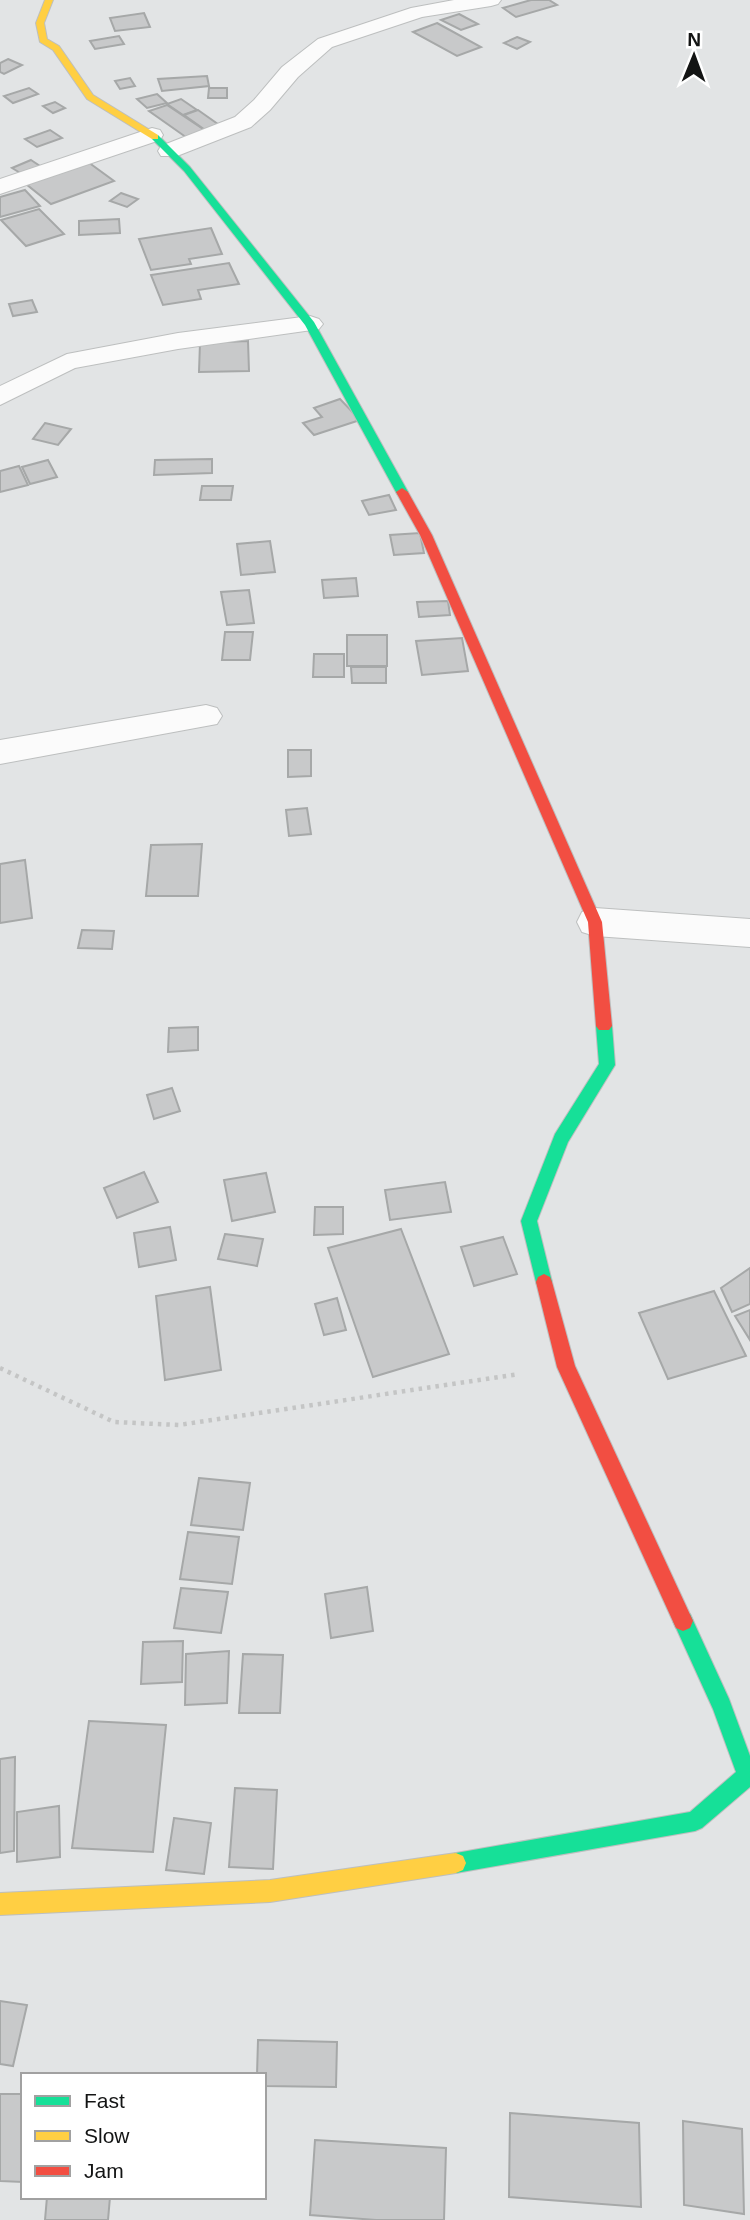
<svg xmlns="http://www.w3.org/2000/svg" width="750" height="2220" font-family="Arial,sans-serif">
<style>
.building{fill:#c8c9ca;stroke:#a6a8a8;stroke-width:2}
.lines{fill:none;stroke-linecap:round;stroke-linejoin:round}
.street-casing{stroke:#bdbfbf;stroke-width:2}
.fast-casing{stroke:#bdbfbf;stroke-width:2}
.slow-casing{stroke:#bdbfbf;stroke-width:2}
.jam-casing{stroke:#bdbfbf;stroke-width:2}
.path{stroke:#c4c5c5;stroke-width:4.5;stroke-dasharray:3.5 5;stroke-linecap:butt}
.street{fill:#fbfbfb;fill-rule:evenodd}
.fast{fill:#16e098;fill-rule:evenodd}
.slow{fill:#ffcf43;fill-rule:evenodd}
.jam{fill:#f24e42;fill-rule:evenodd}
</style>
<rect width="100%" height="100%" fill="#e2e4e5"/>
<g class="building">
<polygon points="531,0 549,0 557,5 516,17 503,8"/>
<polygon points="144,13 150,27 115,31 110,18"/>
<polygon points="459,14 478,24 461,30 441,20"/>
<polygon points="437,23 481,47 457,56 413,32"/>
<polygon points="119,36 124,44 95,49 90,41"/>
<polygon points="517,37 530,42 517,49 504,43"/>
<polygon points="8,59 22,65 4,74 0,72 0,63"/>
<polygon points="207,76 209,86 162,91 158,79"/>
<polygon points="130,78 135,86 120,89 115,81"/>
<polygon points="29,88 38,94 13,103 4,96"/>
<polygon points="209,88 227,88 227,98 208,98"/>
<polygon points="157,94 167,103 147,108 137,99"/>
<polygon points="181,99 197,110 183,115 167,104"/>
<polygon points="55,102 65,108 53,113 43,106"/>
<polygon points="167,105 209,133 190,140 149,111"/>
<polygon points="198,110 222,127 208,132 184,115"/>
<polygon points="50,130 62,138 37,147 25,139"/>
<polygon points="31,160 46,170 27,177 12,168"/>
<polygon points="88,162 114,181 51,204 26,184"/>
<polygon points="25,190 40,206 0,217 0,197"/>
<polygon points="121,193 138,199 127,207 110,201"/>
<polygon points="39,209 64,234 26,246 1,220"/>
<polygon points="119,219 120,233 79,235 79,221"/>
<polygon points="211,228 222,254 189,259 191,264 151,270 139,239"/>
<polygon points="229,263 239,284 198,290 201,299 163,305 151,275"/>
<polygon points="32,300 37,312 13,316 9,304"/>
<polygon points="248,341 249,371 199,372 200,343"/>
<polygon points="340,399 360,420 314,435 303,423 322,417 314,408"/>
<polygon points="45,423 71,429 58,445 33,439"/>
<polygon points="212,459 212,473 154,475 155,460"/>
<polygon points="48,460 57,477 30,484 22,467"/>
<polygon points="19,466 28,485 0,492 0,471"/>
<polygon points="202,486 233,486 231,500 200,500"/>
<polygon points="389,495 396,510 369,515 362,501"/>
<polygon points="420,533 424,553 394,555 390,535"/>
<polygon points="270,541 275,572 241,575 237,544"/>
<polygon points="356,578 358,596 324,598 322,580"/>
<polygon points="249,590 254,623 227,625 221,592"/>
<polygon points="448,601 450,615 419,617 417,602"/>
<polygon points="225,632 253,632 250,660 222,660"/>
<rect x="347" y="635" width="40" height="31"/>
<polygon points="462,638 468,671 422,675 416,641"/>
<polygon points="314,654 344,654 344,677 313,677"/>
<polygon points="351,667 386,667 386,683 352,683"/>
<polygon points="288,750 311,750 311,776 288,777"/>
<polygon points="307,808 311,834 289,836 286,810"/>
<polygon points="202,844 198,896 146,896 151,845"/>
<polygon points="25,860 32,918 0,923 0,864"/>
<polygon points="82,930 114,931 112,949 78,948"/>
<polygon points="198,1027 198,1050 168,1052 169,1028"/>
<polygon points="172,1088 180,1111 154,1119 147,1095"/>
<polygon points="144,1172 158,1202 117,1218 104,1188"/>
<polygon points="266,1173 275,1212 232,1221 224,1180"/>
<polygon points="445,1182 451,1212 390,1220 385,1190"/>
<polygon points="315,1207 343,1207 343,1234 314,1235"/>
<polygon points="170,1227 176,1260 139,1267 134,1233"/>
<polygon points="401,1229 449,1354 373,1377 328,1248"/>
<polygon points="225,1234 263,1239 257,1266 218,1259"/>
<polygon points="503,1237 517,1274 474,1286 461,1247"/>
<polygon points="750,1268 750,1304 732,1312 721,1288"/>
<polygon points="210,1287 221,1370 165,1380 156,1296"/>
<polygon points="714,1291 746,1356 668,1379 639,1313"/>
<polygon points="337,1298 346,1330 324,1335 315,1304"/>
<polygon points="750,1310 750,1340 735,1316"/>
<polygon points="199,1478 250,1483 243,1530 191,1525"/>
<polygon points="188,1532 239,1537 232,1584 180,1579"/>
<polygon points="367,1587 373,1631 331,1638 325,1594"/>
<polygon points="181,1588 228,1592 221,1633 174,1628"/>
<polygon points="183,1641 182,1682 141,1684 143,1642"/>
<polygon points="229,1651 227,1703 185,1705 186,1654"/>
<polygon points="243,1654 283,1655 280,1713 239,1713"/>
<polygon points="89,1721 166,1725 153,1852 72,1848"/>
<polygon points="15,1757 14,1851 0,1853 0,1759"/>
<polygon points="235,1788 277,1790 273,1869 229,1867"/>
<polygon points="59,1806 60,1857 17,1862 17,1812"/>
<polygon points="174,1818 211,1823 204,1874 166,1870"/>
<polygon points="0,2001 27,2005 13,2066 0,2064"/>
<polygon points="258,2040 337,2042 336,2087 264,2086 264,2075 257,2075"/>
<polygon points="0,2094 23,2094 23,2182 0,2181"/>
<polygon points="510,2113 639,2123 641,2207 509,2197"/>
<polygon points="683,2121 742,2129 744,2214 684,2205"/>
<polygon points="315,2140 446,2148 444,2220 376,2220 310,2215"/>
<polygon points="47,2197 110,2197 108,2220 45,2220"/>
</g>
<g class="lines">
<defs>
<g id="street">
<polygon points="454,0 501,0 498,4 491,6 422,17 332,47 298,77 270,110 251,127 177,156 161,156 158,151 161,146 235,117 254,100 282,67 318,39 411,8"/>
<polygon points="152,128 160,130 163,135 160,140 0,194 0,179"/>
<polygon points="310,316 319,319 323,324 319,329 178,349 75,368 0,405 0,386 67,354 178,333"/>
<polygon points="206,705 217,708 222,716 217,724 0,764 0,740"/>
<polygon points="595,908 750,919 750,947 595,936 582,932 577,922 582,912"/>
</g>
<g id="fast">
<polygon points="152,135 158,135 190,167 314,322 408,492 406,495 398,495 396,492 305,325 184,171 152,139"/>
<polygon points="604,1020 609,1022 612,1026 615,1065 568,1142 537,1221 552,1282 550,1287 544,1290 538,1287 536,1282 521,1221 555,1134 599,1064 596,1026 599,1022"/>
<polygon points="683,1611 690,1614 729,1699 750,1756 750,1787 702,1828 695,1831 456,1873 449,1870 446,1863 449,1856 456,1853 690,1812 736,1772 713,1709 673,1621 676,1614"/>
</g>
<g id="slow">
<polygon points="45,0 53,0 44,23 47,39 59,46 93,95 158,135 158,139 152,139 87,99 53,50 40,42 36,23"/>
<polygon points="456,1853 463,1856 466,1863 463,1870 456,1873 270,1902 0,1915 0,1893 270,1880"/>
</g>
<g id="jam">
<polygon points="402,488 408,492 432,535 602,922 612,1026 609,1030 599,1030 596,1026 588,922 420,535 396,492"/>
<polygon points="544,1274 550,1277 552,1282 575,1366 693,1621 690,1628 683,1631 676,1628 557,1367 536,1282 538,1277"/>
</g>
</defs>
<use href="#street" class="street-casing"/>
<use href="#fast" class="fast-casing"/>
<use href="#slow" class="slow-casing"/>
<use href="#jam" class="jam-casing"/>
<polyline class="path" points="0,1368 114,1422 179,1425 519,1374"/>
<use href="#street" class="street"/>
<use href="#fast" class="fast"/>
<use href="#slow" class="slow"/>
<use href="#jam" class="jam"/>
</g>
<rect x="21" y="2073" width="245" height="126" fill="#ffffff" stroke="#a1a1a1" stroke-width="2"/>
<rect x="35" y="2096" width="35" height="10" fill="#16e098" stroke="#a1a1a1" stroke-width="2"/>
<text x="84" y="2108" font-size="21" fill="#131414">Fast</text>
<rect x="35" y="2131" width="35" height="10" fill="#ffcf43" stroke="#a1a1a1" stroke-width="2"/>
<text x="84" y="2143" font-size="21" fill="#131414">Slow</text>
<rect x="35" y="2166" width="35" height="10" fill="#f24e42" stroke="#a1a1a1" stroke-width="2"/>
<text x="84" y="2178" font-size="21" fill="#131414">Jam</text>
<g transform="translate(694 56) rotate(1)" stroke="#ffffff" stroke-width="5" paint-order="stroke">
<path d="M0-5L12 26L0 18L-12 26Z" fill="#131414"/>
<text y="-10" font-size="19" font-weight="bold" text-anchor="middle" fill="#131414">N</text>
</g>
</svg>
